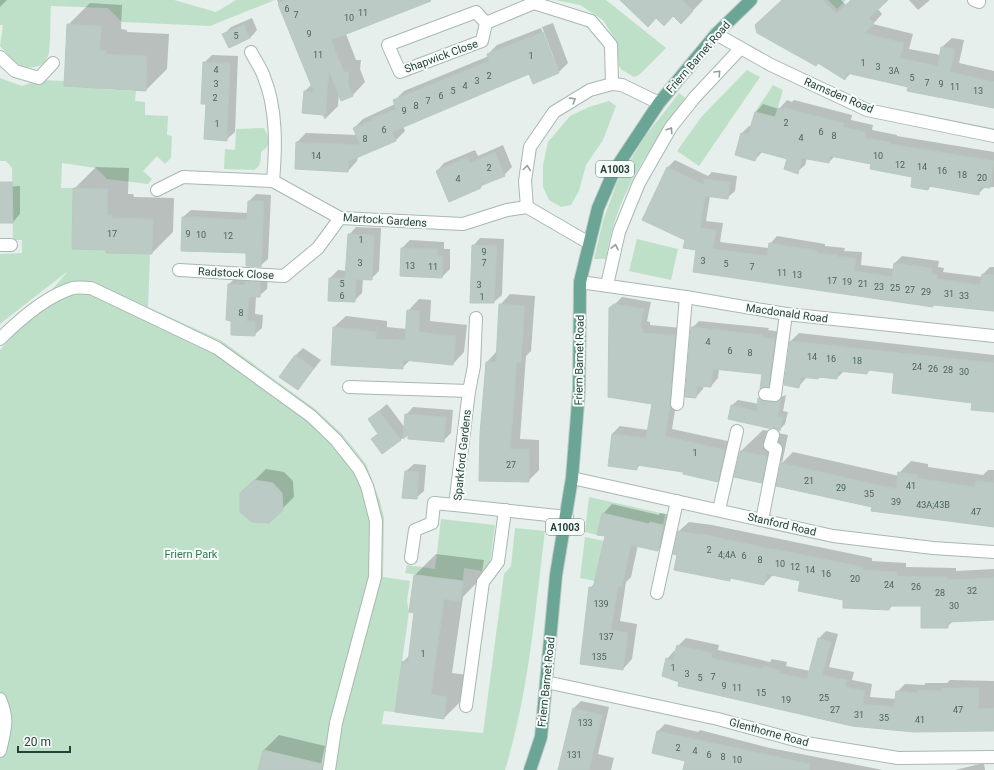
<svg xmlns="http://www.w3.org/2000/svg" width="994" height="770" font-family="Roboto,sans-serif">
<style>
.green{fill:#bfe0c8}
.shadow{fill:#0003}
.building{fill:#bbcac4;stroke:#b8c9c2}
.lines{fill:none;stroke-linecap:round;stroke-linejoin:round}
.minor-casing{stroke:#a8b8b2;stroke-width:14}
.major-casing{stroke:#c2cac8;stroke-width:14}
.minor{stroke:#fff;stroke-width:12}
.major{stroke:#6aa596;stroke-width:12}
.oneway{stroke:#92a09c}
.labels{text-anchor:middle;stroke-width:4;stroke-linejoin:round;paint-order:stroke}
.number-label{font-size:9px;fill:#4a645c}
.shield{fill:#f7fbf9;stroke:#637a73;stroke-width:1}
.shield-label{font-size:10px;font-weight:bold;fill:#24423a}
.street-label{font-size:11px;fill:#24423a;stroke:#f7fbf9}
.park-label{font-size:11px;fill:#2d7a4b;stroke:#f7fbf9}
</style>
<rect width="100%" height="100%" fill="#e6efeb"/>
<g class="green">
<path d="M 0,0 L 174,0 L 216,12 L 236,0 L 275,0 L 210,26 L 122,22 L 108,8 L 51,6 C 50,21 51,37 49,52 C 46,71 24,71 12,60 C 8,56 4,50 0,46 L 3,25 L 0,25 Z"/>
<polygon points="555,0 606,0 666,48 639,75 634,77 622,70 619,66 616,41 603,20 580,5"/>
<polygon points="828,0 846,0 837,9"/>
<polygon points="747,70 760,77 699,166 677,151 702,116"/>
<path d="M 0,78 L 22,86 L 38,80 L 65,81 L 100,87 L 100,89 L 136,91 L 135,101 L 145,102 L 145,115 L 168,116 L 167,135 L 172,136 L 171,158 L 165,164 L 157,156 L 143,171 L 152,179 L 148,184 L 107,179 L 96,168 L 62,163 L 61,188 L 73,188 L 72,249 L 106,250 L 107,253 L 150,254 L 148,307 L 222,341 L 315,409 L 342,434 L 366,464 L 380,501 L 384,518 L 383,577 L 410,581 L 407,601 L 409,612 L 395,712 L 384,711 L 382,724 L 483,733 L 504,574 L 511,566 L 515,528 L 545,531 C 535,611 529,692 505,770 L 0,770 L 0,350 L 68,271 L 0,324 L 0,254 L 22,253 L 22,240 L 13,240 L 12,168 L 6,161 L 0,161 Z"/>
<polygon points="773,85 783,90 775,117 755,112"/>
<path d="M 679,93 L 687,99 C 648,150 616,194 606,259 L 594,259 L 603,221 L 617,182 L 644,138 Z"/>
<polygon points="609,101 616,106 603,140 586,165 579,191 571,205 561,207 549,200 543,187 543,165 548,142 570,116 589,107"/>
<path d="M 264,128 L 270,141 L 266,148 L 261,152 C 261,160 261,166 254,170 L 224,169 L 225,149 L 235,150 L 236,129 Z"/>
<polygon points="637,239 678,249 671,280 629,271"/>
<polygon points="589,497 665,514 663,525 650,522 649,524 602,513 597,535 585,532"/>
<polygon points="441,519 495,525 489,572 464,568 463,581 405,573 407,565 435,569"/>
<polygon points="585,537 604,541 595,581 580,578"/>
</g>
<g class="shadow">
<polygon points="0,0 7,0 0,7"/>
<polygon points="277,0 430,0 346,34 356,60 361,60 360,69 365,82 353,95 342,99 339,91 338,106 326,118 305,91 312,84"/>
<polygon points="632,0 703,0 681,23 673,15 656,17"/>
<polygon points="783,0 841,0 846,5 852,0 886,0 877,8 882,14 873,24 913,34 909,49 941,55 942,47 952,38 964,40 959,63 994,71 994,107 851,73 845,79"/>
<polygon points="909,0 930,0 918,10"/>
<polygon points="90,3 122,5 121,29 127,30 127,32 169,34 167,69 146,90 68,25"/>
<polygon points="252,18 257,30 250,38 230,46 224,34 231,27"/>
<polygon points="553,23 568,63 558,73 530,73 403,126 405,131 395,141 358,156 357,161 348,171 296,168 297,142 306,133 357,135 354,128 363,119 395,104 394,101 404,91 489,56 488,54 497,45 541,28 556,69 558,69 542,27"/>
<polygon points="212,55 238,56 235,132 227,139 205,138 207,103 204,63"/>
<polygon points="787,100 792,102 794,100 852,115 851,120 873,125 872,130 897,135 897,136 994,152 994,187 985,187 978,194 932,185 928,189 914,177 872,163 835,156 829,162 807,158 805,165 797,172 788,158 762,152 755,160 742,133 749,126 752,126 756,112 763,104 779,109"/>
<polygon points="503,145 512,167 504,175 486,182 481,187 437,171 444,163 475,150 478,156"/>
<polygon points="675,160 708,176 712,172 737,176 735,191 727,198 710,196 706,221 723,223 720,242 769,248 770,244 777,236 825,244 825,246 845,248 844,251 862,252 861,265 894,269 895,263 902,256 939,261 938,267 944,268 943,272 982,277 983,274 990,267 994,267 994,311 934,304 932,306 698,249 686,239 643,219 668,167"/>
<polygon points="96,167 129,168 128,194 133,194 134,197 174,198 173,232 152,253 107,249 74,189"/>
<polygon points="20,186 20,214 13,222 0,222 0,187"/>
<polygon points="256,194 271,195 268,259 260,266 247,252 182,250 183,217 191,210 248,213 249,201"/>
<polygon points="356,227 381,228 379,271 371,279 363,278 362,293 354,301 330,278 338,270 347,271 349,235"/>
<polygon points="480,238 504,239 502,295 494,302 473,246"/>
<polygon points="410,240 444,242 444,249 450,249 450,269 442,277 401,276 402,248"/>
<polygon points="268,275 267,289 259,296 256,296 255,314 263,315 262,328 254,335 232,335 229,284 236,277"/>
<polygon points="510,294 535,296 531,351 526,356 520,439 539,440 539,470 528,481 480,480 487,362 497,351 500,305"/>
<polygon points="622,297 651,302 647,321 650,322 650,325 682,328 677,398 672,429 732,442 725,473 717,481 684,471 641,464 636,469 609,465 612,434 620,426 648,430 653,403 610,309"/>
<polygon points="419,299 431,300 430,321 467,325 464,352 453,364 411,359 402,368 334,327 346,316 387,321 387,327 407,329 408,311"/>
<polygon points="699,321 769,328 768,330 782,332 776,378 768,386 763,373 719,369 718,378 711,386 704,385 703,389 696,397 692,328"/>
<polygon points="799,333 994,355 994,411 895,372 870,370 867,373 844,371 837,378 807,377 799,386 791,341"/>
<polygon points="303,348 321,360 298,389 295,356"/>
<polygon points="765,393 770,396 781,397 786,395 783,411 788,412 785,424 780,429 775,427 729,418 732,405 738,400 759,404 759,398"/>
<polygon points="387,404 405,428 406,415 413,407 453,410 451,433 443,441 410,433 400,440 373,439 379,433 369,419"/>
<polygon points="763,430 788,435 782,463 793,452 899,476 899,473 911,461 928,464 928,467 983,475 988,470 994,470 994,526 873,506 777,486 782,461 761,482 735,477 741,451"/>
<polygon points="414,464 426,465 424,491 416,498 406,471"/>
<polygon points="266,469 284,472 293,481 294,497 269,522 253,482"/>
<polygon points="612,504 659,515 660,513 672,515 668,540 658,550 638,545 631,577 626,582 620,621 637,624 632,659 623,669 590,588 596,582 606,536 603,514"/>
<polygon points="689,522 712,525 872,558 872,561 906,563 906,567 956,568 956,571 994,569 994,619 953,621 947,627 922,605 893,605 889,609 844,599 801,580 773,575 764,584 733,577 729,580 678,554 679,531"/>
<polygon points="436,554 484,560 481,578 463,597 452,673 468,675 466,696 444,718 403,662 410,655 416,612 415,575"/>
<polygon points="826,631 838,634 829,667 854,672 852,680 872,684 870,697 896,699 897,692 905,684 924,685 926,683 947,683 950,680 994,681 994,730 680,681 667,659 674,651 676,652 678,646 686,638 719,645 718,650 770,662 772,659 787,662 786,666 810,671 819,638"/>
<polygon points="581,701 609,707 598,754 614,758 611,770 559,770 573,709"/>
<polygon points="665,724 698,732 700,730 770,748 883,770 684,770 687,760 653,752 658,731"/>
<polygon points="279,735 325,746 320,770 259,770 264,750"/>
<polygon points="984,763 985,770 955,770"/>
</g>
<g class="building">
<polygon points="286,0 430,0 431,1 331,40 344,72 349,72 348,83 353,96 341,101 329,70 325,119 323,115 302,113 304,91 314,92 278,4"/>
<polygon points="620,0 682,0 693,11 681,24 673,16 664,26 656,18 648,27"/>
<polygon points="782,0 823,0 836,14 851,0 888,0 869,18 874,24 864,33 904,43 900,58 938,66 941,47 955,49 950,72 994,82 994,108 907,91 908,87 847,73 845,80 818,63 816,66 757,33 755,25"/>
<polygon points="67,24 101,26 100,51 106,51 106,54 147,56 146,91 64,86"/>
<polygon points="244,25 250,38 229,48 222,34"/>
<polygon points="543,32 559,73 533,84 529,74 392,132 396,141 349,161 348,172 295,169 296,142 360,145 353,128 372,120 372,118 396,109 393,100 489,61 487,54"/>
<polygon points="203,62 230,63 227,141 204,139 206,104 201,104"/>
<polygon points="778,108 785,110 785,108 844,123 843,127 866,132 865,138 890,142 890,144 994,161 990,188 980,187 979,195 929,186 928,190 911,187 912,177 870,169 871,164 830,156 829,163 802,158 798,174 784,169 787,159 758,151 755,161 735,155 741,133 748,135 755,112 775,117"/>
<polygon points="495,152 505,176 480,186 481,188 449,202 436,171 467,157 470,163"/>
<polygon points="667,167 703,184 704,179 730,182 728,199 705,196 700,228 716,230 713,249 767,256 769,243 808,249 818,251 818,253 838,255 838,257 856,259 854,271 892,277 894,263 932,268 932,274 937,275 937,279 980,285 982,274 994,275 994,311 933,305 933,307 693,272 696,250 683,248 685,240 642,220"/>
<polygon points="0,182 12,182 13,223 0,223"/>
<polygon points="73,188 108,189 107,215 112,216 112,218 153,219 152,254 106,253 106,250 72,249"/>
<polygon points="248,201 264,201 261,267 246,266 246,253 181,251 182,217 247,220"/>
<polygon points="348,234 374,235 372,280 353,279 356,279 355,302 328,301 329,278 345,278"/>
<polygon points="472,245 497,246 494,303 470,303"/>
<polygon points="401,248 437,249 437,256 443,256 442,278 400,276"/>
<polygon points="245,281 260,282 260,297 249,297 247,322 255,322 255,336 231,335 231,321 226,320 228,284 245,285"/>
<polygon points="499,304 525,306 521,362 517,362 510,449 529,449 529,482 479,481 480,434 486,362 496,362"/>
<polygon points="614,304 644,309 640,329 643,329 643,333 675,335 670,406 665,436 725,450 718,482 683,474 683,472 637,465 637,470 608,466 612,434 646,438 652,404 608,397 609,308"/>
<polygon points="407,310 420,311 419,332 456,336 453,365 403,360 403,369 331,365 333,327 376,332 376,339 405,340"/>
<polygon points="691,327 762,335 762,337 775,339 769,387 760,389 762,374 713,369 711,387 697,386 696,398 685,397"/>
<polygon points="790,341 994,363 994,412 971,410 972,403 892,393 894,373 868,370 867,374 838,371 837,379 819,377 818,379 801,377 799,388 784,385"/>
<polygon points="295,355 314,368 298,390 279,377"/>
<polygon points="758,398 764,401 774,402 781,399 778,417 783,417 780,431 775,428 768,428 728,419 731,405 757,411"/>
<polygon points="379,411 401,440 382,454 371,439 378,434 368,419"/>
<polygon points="405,414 446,417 444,442 408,439 408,435 403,439"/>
<polygon points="740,451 767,456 762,483 734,477"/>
<polygon points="781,463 896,489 898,472 917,475 917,478 975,487 976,481 994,483 994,527 871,511 872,507 776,486"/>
<polygon points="405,471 419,472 417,499 402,498"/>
<polygon points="254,480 273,483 282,493 283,510 269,523 252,522 240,512 240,493"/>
<polygon points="602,513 649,524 650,522 663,525 658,551 631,545 622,587 618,586 611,630 628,633 623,670 580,664 589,587 593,588 605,536 597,535"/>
<polygon points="678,531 701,535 702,534 775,550 775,549 863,567 862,570 897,572 897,576 947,577 947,580 994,578 994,620 948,622 948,628 921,628 921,606 890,606 889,610 843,608 843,600 798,591 800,581 767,574 764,585 730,578 730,581 674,570 677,555 673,554"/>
<polygon points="414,575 463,581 460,601 444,599 431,694 447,697 444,719 395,712 402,661 408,662 414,613 409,612"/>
<polygon points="818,638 831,642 822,675 847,680 845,687 865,691 863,704 894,707 896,691 918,693 918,690 942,691 942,688 979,688 978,709 994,708 994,731 914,732 852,726 678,686 679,682 662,676 666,658 673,660 677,645 712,653 711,658 763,669 764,666 780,670 779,673 807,679"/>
<polygon points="573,708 602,715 589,770 558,770"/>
<polygon points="657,731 810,764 809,770 683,770 685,761 652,753"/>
<polygon points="263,750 322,764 322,770 258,770"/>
</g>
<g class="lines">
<defs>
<g id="minor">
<polyline points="974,0 979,2 979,0"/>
<polyline points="486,23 482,41 400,72 388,45 476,12 486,23 534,3 591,21 611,45 612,84"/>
<polyline points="716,34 771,65 867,110 994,136"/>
<path d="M 251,52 C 255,60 261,68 264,77 C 277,109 276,147 273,181"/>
<polyline points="0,57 15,71 39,78 53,63"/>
<polyline points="157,190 183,177 273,181 340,218 463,224 507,210 527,207 589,243"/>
<polyline points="527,207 525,181 530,147 554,112 590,90 612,84 622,85 659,103"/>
<polyline points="0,245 11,245"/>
<polyline points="179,270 284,276 318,248 340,218"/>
<polyline points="580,282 686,297 786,314 994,336"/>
<polyline points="607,285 619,232 639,183 671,127 695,97 740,49"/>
<path d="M 0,339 C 19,320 46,296 73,288 C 78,287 86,288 91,288 L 217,348 L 311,416 L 336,440 L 359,469 L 367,486 L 376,521 L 375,577 L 336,723 L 329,770"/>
<polyline points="349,387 469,391 455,505 567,517"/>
<polyline points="469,391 474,366 476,318"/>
<polyline points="765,394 775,395 786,314"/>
<polyline points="677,404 686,297"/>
<polyline points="572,478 833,536 933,548 994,552"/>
<polyline points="719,510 737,431"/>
<polyline points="762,520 776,449 770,445 773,435"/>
<polyline points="411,558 415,530 432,523 434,503 455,505"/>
<polyline points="657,593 677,501"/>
<polyline points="546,682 718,719 806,743 898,758 994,757"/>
<path d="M 0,699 C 9,720 5,729 0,751"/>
<polyline points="466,706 483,582 498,562 505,510"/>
</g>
<polyline id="major" points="530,770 541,737 556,575 572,478 579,390 580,282 598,208 614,171 659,103 716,34 751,0"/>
</defs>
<use href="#minor" class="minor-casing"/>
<use href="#major" class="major-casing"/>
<use href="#minor" class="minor"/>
<use href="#major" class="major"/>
</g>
<defs><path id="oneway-chevron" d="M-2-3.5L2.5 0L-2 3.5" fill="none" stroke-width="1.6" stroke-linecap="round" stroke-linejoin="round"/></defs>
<g class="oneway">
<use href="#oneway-chevron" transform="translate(718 73) rotate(-47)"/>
<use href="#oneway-chevron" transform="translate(573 100) rotate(-32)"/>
<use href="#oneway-chevron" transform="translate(670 130) rotate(-57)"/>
<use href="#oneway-chevron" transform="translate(527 168) rotate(-82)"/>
<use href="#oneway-chevron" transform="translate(615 247) rotate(-78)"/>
</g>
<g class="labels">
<g class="number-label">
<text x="287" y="12">6</text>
<text x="363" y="16">11</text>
<text x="296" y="18">7</text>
<text x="349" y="21">10</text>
<text x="309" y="37">9</text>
<text x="236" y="39">5</text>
<text x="318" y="58">11</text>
<text x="531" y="59">1</text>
<text x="863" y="66">1</text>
<text x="878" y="70">3</text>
<text x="216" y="73">4</text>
<text x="894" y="74">3A</text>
<text x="489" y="79">2</text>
<text x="912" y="81">5</text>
<text x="477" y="84">3</text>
<text x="927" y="86">7</text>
<text x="216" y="87">3</text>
<text x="941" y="87">9</text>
<text x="465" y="89">4</text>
<text x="955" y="90">11</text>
<text x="453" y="94">5</text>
<text x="978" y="94">13</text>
<text x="441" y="99">6</text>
<text x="215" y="101">2</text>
<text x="428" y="104">7</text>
<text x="416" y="109">8</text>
<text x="404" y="114">9</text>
<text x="786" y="126">2</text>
<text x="217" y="127">1</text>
<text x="384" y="133">6</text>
<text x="821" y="135">6</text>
<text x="834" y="139">8</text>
<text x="801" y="141">4</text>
<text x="365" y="142">8</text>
<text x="316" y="159">14</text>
<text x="878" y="159">10</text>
<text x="900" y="168">12</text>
<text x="922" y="170">14</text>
<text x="489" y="171">2</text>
<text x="942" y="174">16</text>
<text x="962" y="178">18</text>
<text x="982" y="181">20</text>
<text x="458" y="182">4</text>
<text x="112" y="237">17</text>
<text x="188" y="237">9</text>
<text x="201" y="238">10</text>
<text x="228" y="239">12</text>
<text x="361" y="243">1</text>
<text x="484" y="255">9</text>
<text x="703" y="264">3</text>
<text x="360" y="266">3</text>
<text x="484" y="266">7</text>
<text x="726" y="267">5</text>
<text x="410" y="269">13</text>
<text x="433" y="270">11</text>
<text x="752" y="270">7</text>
<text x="782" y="276">11</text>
<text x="797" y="278">13</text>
<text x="832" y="284">17</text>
<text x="847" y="285">19</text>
<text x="342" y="287">5</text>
<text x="863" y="287">21</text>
<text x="479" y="288">3</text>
<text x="879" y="290">23</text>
<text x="895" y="291">25</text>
<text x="910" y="293">27</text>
<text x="926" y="295">29</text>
<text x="949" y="297">31</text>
<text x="342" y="299">6</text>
<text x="964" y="299">33</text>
<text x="482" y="300">1</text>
<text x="241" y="316">8</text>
<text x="708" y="345">4</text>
<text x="730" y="354">6</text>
<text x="750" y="356">8</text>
<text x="812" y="360">14</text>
<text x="831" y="362">16</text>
<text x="857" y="364">18</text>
<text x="917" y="370">24</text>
<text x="933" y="372">26</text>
<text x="948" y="373">28</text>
<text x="964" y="375">30</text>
<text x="695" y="456">1</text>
<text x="511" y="468">27</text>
<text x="809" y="484">21</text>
<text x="911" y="489">41</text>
<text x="841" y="491">29</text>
<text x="869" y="497">35</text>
<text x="896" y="505">39</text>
<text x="933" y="508">43A;43B</text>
<text x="976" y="515">47</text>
<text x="709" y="553">2</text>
<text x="727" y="558">4;4A</text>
<text x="744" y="559">6</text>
<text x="760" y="563">8</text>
<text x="780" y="567">10</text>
<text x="795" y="570">12</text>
<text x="810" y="573">14</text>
<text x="826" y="577">16</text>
<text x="855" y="582">20</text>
<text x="889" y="588">24</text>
<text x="916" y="590">26</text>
<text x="972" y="594">32</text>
<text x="940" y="596">28</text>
<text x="601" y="607">139</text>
<text x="954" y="609">30</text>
<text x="606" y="640">137</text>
<text x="423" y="657">1</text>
<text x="599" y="660">135</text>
<text x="673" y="671">1</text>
<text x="687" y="677">3</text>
<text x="713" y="680">7</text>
<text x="700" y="681">5</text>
<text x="724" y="689">9</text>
<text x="737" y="691">11</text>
<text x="761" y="696">15</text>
<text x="824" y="701">25</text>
<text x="786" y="703">19</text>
<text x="835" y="713">27</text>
<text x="958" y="713">47</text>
<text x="859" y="718">31</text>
<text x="884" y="721">35</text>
<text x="920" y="723">41</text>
<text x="585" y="726">133</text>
<text x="678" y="751">2</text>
<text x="695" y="754">4</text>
<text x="574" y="758">131</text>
<text x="709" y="758">6</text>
<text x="723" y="760">8</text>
<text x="737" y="763">10</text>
</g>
<g class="shield">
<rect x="596" y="161" width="38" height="16" rx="3"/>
<rect x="546" y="519" width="38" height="16" rx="3"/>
</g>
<g class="shield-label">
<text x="615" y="173">A1003</text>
<text x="565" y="531">A1003</text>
</g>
<g class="street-label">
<text transform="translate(441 56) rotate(-20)" y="4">Shapwick Close</text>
<text transform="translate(698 57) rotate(-49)" y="4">Friern Barnet Road</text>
<text transform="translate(839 95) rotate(23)" y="4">Ramsden Road</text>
<text transform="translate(385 220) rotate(4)" y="4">Martock Gardens</text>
<text transform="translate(236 273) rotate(3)" y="4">Radstock Close</text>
<text transform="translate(787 313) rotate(8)" y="4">Macdonald Road</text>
<text transform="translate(579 360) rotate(-89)" y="4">Friern Barnet Road</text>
<text transform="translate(462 455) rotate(-84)" y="4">Sparkford Gardens</text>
<text transform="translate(782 524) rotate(13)" y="4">Stanford Road</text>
<text transform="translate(546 682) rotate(-84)" y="4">Friern Barnet Road</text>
<text transform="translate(769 732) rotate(15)" y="4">Glenthorne Road</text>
</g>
<g class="park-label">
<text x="191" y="558">Friern Park</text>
</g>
</g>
<path d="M18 746v6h52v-6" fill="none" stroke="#24423a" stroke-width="2"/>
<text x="24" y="746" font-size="12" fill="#24423a" stroke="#f7fbf9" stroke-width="3" paint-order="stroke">20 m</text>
</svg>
